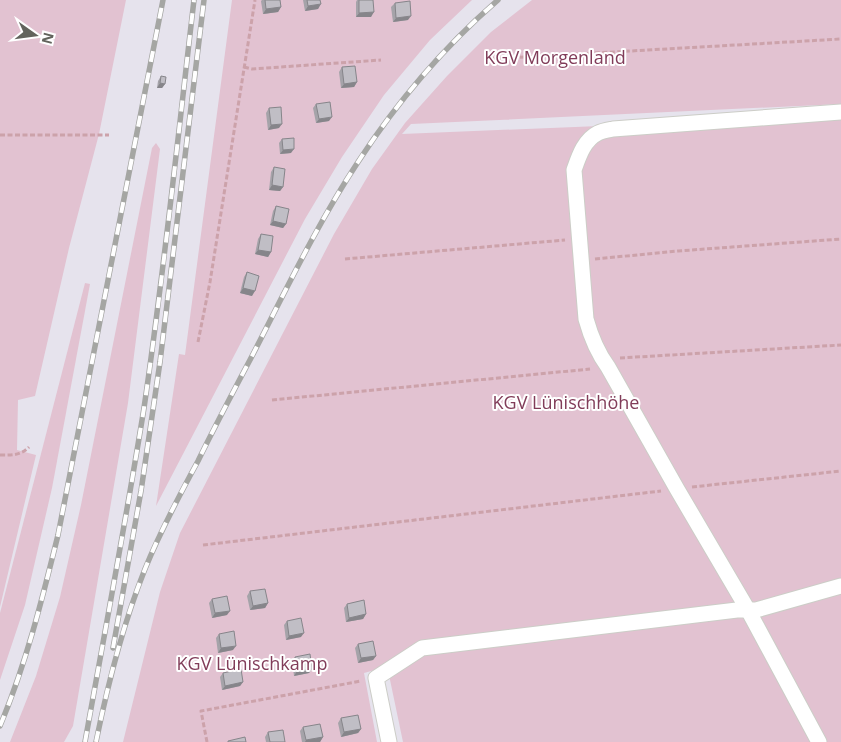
<svg xmlns="http://www.w3.org/2000/svg" width="841" height="742" font-family="'Open Sans',sans-serif">
<style>
.green{fill:#e2c2d1}
.lines{fill:none;stroke-linecap:round;stroke-linejoin:round}
.minor-casing{stroke:#cccdc7;stroke-width:17}
.path{stroke:#cca2aa;stroke-width:3;stroke-dasharray:5 2.5;stroke-linecap:butt}
.minor{stroke:#fff;stroke-width:15}
.rail-casing{stroke:#a5a6a3;stroke-width:5.5}
.rail{stroke:#fff;stroke-width:4;stroke-dasharray:11;stroke-linecap:butt}
.wall{fill:#a5a3a9}
.shaded-wall{fill:#86858a}
.building{fill:#c0bec5;stroke:#86858a}
.labels{text-anchor:middle;stroke-width:4;stroke-linejoin:round;paint-order:stroke}
.park-label{font-size:18px;fill:#813c59;stroke:#fff}
</style>
<rect width="100%" height="100%" fill="#e6e3ed"/>
<g class="green">
<polygon points="0,0 126,0 99,134 69,248 35,396 18,400 17,450 36,455 0,607"/>
<polygon points="232,0 472,0 430,40 384,95 342,157 305,219 156,506 179,354 185,355"/>
<polygon points="532,0 841,0 841,104 411,124 402,134 841,116 841,742 403,742 389,675 382,668 364,673 377,742 123,742 160,592 180,533 334,234 372,169 405,123 447,76 491,32"/>
<polygon points="156,143 160,149 128,403 73,726 64,742 10,742 36,676 60,597 81,505 152,148"/>
<polygon points="85,283 90,284 52,488 25,605 0,680 0,613"/>
</g>
<g class="lines">
<defs>
<g id="minor">
<polyline points="389,742 376,678 422,648 737,610 756,610 841,586"/>
<path d="M 819,742 L 748,610 L 677,489 L 608,367 C 597,352 591,337 586,319 L 574,170 C 579,156 584,140 598,133 C 602,131 608,130 613,129 L 841,112"/>
</g>
</defs>
<use href="#minor" class="minor-casing"/>
<g class="path">
<polyline points="490,59 841,39"/>
<polyline points="244,67 252,69 381,60"/>
<polyline points="0,135 109,135"/>
<polyline points="345,259 565,240"/>
<polyline points="595,259 678,251 841,239"/>
<polyline points="198,342 210,282 255,0"/>
<polyline points="620,358 841,345"/>
<polyline points="272,400 590,369"/>
<path d="M 0,455 C 12,455 20,456 29,447"/>
<polyline points="692,487 841,471"/>
<polyline points="203,545 661,491"/>
<polyline points="207,742 201,711 361,681"/>
</g>
<use href="#minor" class="minor"/>
<defs>
<g id="rail">
<polyline points="113,648 141,491 160,362 204,0"/>
<path d="M 0,726 C 26,664 42,600 58,535 L 163,0"/>
<path d="M 85,742 C 105,631 126,520 144,408 C 164,272 178,136 194,0"/>
<path d="M 96,742 C 108,683 123,624 145,569 C 160,532 179,496 198,461 C 215,426 233,392 251,358 C 285,292 317,224 358,162 C 397,102 444,47 498,0"/>
</g>
</defs>
<use href="#rail" class="rail-casing"/>
<use href="#rail" class="rail"/>
</g>
<g class="wall">
<polygon points="262,0 280,0 281,7 278,12 263,14 261,1"/>
<polygon points="303,0 320,0 318,9 305,11"/>
<polygon points="357,0 373,0 371,17 356,17 356,2"/>
<polygon points="395,3 408,20 393,22 391,7"/>
<polygon points="342,67 357,82 354,87 341,88 339,72"/>
<polygon points="161,76 165,84 162,88 157,88 158,81"/>
<polygon points="316,104 329,121 316,123 313,108"/>
<polygon points="269,108 279,128 268,130 266,113"/>
<polygon points="282,139 291,153 280,154 279,143"/>
<polygon points="274,167 283,187 280,191 269,190 271,172"/>
<polygon points="276,206 286,224 283,228 270,225 273,211"/>
<polygon points="261,234 271,252 268,257 255,254 258,239"/>
<polygon points="247,272 252,296 240,293 244,277"/>
<polygon points="250,591 268,603 265,608 250,610 247,596"/>
<polygon points="212,599 227,615 212,618 209,603"/>
<polygon points="347,604 366,614 363,619 346,622 344,608"/>
<polygon points="287,621 301,637 286,640 284,625"/>
<polygon points="219,634 233,650 218,653 216,638"/>
<polygon points="358,644 376,656 373,660 358,663 355,648"/>
<polygon points="295,657 312,669 309,673 294,676 292,661"/>
<polygon points="223,673 243,682 240,686 222,690 220,677"/>
<polygon points="341,718 361,729 358,733 341,737 338,723"/>
<polygon points="303,727 323,737 320,742 302,742 300,731"/>
<polygon points="268,732 285,742 266,742 265,737"/>
</g>
<g class="shaded-wall">
<polygon points="321,4 318,9 305,11 308,6"/>
<polygon points="281,7 278,12 263,14 266,9"/>
<polygon points="374,12 371,17 356,17 359,13"/>
<polygon points="411,16 408,20 393,22 396,18"/>
<polygon points="357,82 354,87 341,88 344,84"/>
<polygon points="160,83 165,84 162,88 157,88"/>
<polygon points="332,117 329,121 316,123 319,119"/>
<polygon points="282,124 279,128 268,130 271,125"/>
<polygon points="294,149 291,153 280,154 283,150"/>
<polygon points="272,185 283,187 280,191 269,190"/>
<polygon points="273,221 286,224 283,228 270,225"/>
<polygon points="258,250 271,252 268,257 255,254"/>
<polygon points="243,288 255,291 252,296 240,293"/>
<polygon points="268,603 265,608 250,610 253,606"/>
<polygon points="230,611 227,615 212,618 215,613"/>
<polygon points="366,614 363,619 346,622 349,618"/>
<polygon points="304,633 301,637 286,640 289,636"/>
<polygon points="236,646 233,650 218,653 221,648"/>
<polygon points="376,656 373,660 358,663 361,658"/>
<polygon points="312,669 309,673 294,676 297,671"/>
<polygon points="243,682 240,686 222,690 225,686"/>
<polygon points="361,729 358,733 341,737 344,732"/>
<polygon points="323,737 320,742 305,742 306,740"/>
</g>
<g class="building">
<polygon points="265,0 280,0 281,7 266,9"/>
<polygon points="307,0 320,0 321,4 308,6"/>
<polygon points="359,0 373,0 374,12 359,13"/>
<polygon points="410,1 411,16 396,18 395,3"/>
<polygon points="355,66 357,82 344,84 342,67"/>
<polygon points="161,76 166,77 165,84 160,83"/>
<polygon points="330,102 332,117 319,119 316,104"/>
<polygon points="281,107 282,124 271,125 269,108"/>
<polygon points="294,138 294,149 283,150 282,139"/>
<polygon points="274,167 285,169 283,187 272,185"/>
<polygon points="276,206 289,209 286,224 273,221"/>
<polygon points="261,234 273,236 271,252 258,250"/>
<polygon points="247,272 259,276 255,291 243,288"/>
<polygon points="265,589 268,603 253,606 250,591"/>
<polygon points="227,596 230,611 215,613 212,599"/>
<polygon points="364,600 366,614 349,618 347,604"/>
<polygon points="301,618 304,633 289,636 287,621"/>
<polygon points="234,631 236,646 221,648 219,634"/>
<polygon points="373,641 376,656 361,658 358,644"/>
<polygon points="310,654 312,669 297,671 295,657"/>
<polygon points="241,669 243,682 225,686 223,673"/>
<polygon points="358,715 361,729 344,732 341,718"/>
<polygon points="320,724 323,737 306,740 303,727"/>
<polygon points="283,730 285,742 270,742 268,732"/>
<polygon points="245,737 246,742 228,742 228,741"/>
</g>
<g class="labels">
<g class="park-label">
<text x="555" y="64">KGV Morgenland</text>
<text x="566" y="409">KGV Lünischhöhe</text>
<text x="252" y="670">KGV Lünischkamp</text>
</g>
</g>
<g transform="translate(35 35) rotate(104)" stroke="#ffffff" stroke-width="4" paint-order="stroke">
<path d="M0-4L9 19L0 12L-9 19Z" fill="#62635c"/>
<text y="-8" font-size="14" font-weight="bold" text-anchor="middle" fill="#62635c">N</text>
</g>
</svg>
